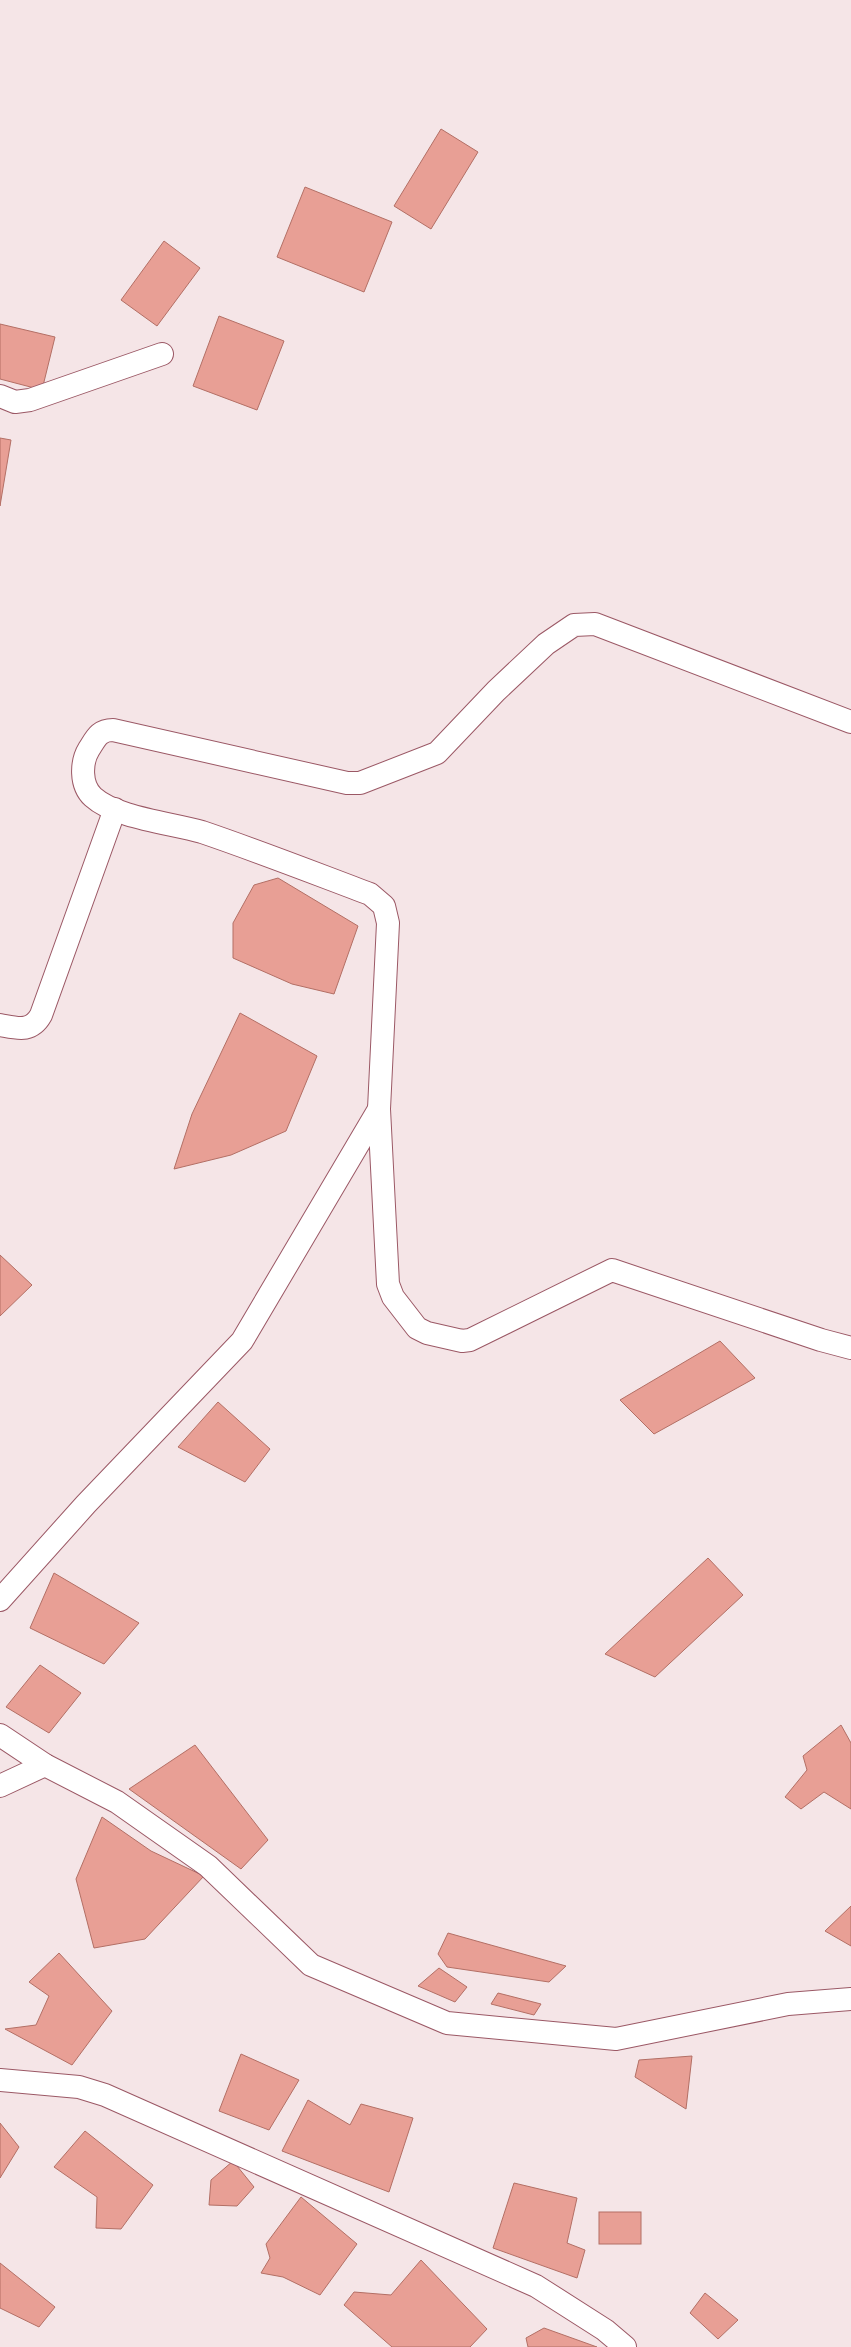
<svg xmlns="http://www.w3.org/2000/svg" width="851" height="2347" font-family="Roboto,sans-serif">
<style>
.building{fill:#e89f95;stroke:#b36f65}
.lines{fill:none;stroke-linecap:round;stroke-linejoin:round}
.minor-casing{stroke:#9b5865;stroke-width:24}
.minor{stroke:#fff;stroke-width:22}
</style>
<rect width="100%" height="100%" fill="#f5e5e7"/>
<g class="building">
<polygon points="441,129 478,152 431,229 394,206"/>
<polygon points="305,187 392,222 364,292 277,257"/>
<polygon points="164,241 200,268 157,326 121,300"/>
<polygon points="219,316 284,341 257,410 193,386"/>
<polygon points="0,324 55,337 42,390 0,379"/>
<polygon points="0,438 11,440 0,506"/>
<polygon points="278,878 358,926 334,994 292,984 233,958 233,923 254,885"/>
<polygon points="240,1013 317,1056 286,1131 231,1155 174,1169 192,1114"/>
<polygon points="0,1255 32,1285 0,1316"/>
<polygon points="720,1341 755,1378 654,1434 620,1400"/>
<polygon points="218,1402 270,1449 245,1482 178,1447"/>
<polygon points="708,1558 743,1595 655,1677 605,1654"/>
<polygon points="54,1573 139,1623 104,1664 30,1628"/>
<polygon points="40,1665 81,1693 49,1733 6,1707"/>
<polygon points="841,1725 851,1743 851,1809 824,1792 801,1809 785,1797 807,1770 803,1756"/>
<polygon points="195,1745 268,1840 241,1869 129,1789"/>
<polygon points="102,1817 151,1851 204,1876 145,1939 94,1948 76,1879"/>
<polygon points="851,1906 851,1946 825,1931"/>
<polygon points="448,1933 480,1942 566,1966 549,1982 447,1967 438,1954"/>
<polygon points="59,1953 112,2011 72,2065 5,2029 36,2025 49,1996 29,1982"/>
<polygon points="439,1968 467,1987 455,2002 418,1986"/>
<polygon points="498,1993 541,2004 534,2015 491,2004"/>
<polygon points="241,2054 299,2080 269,2130 219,2111"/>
<polygon points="692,2056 686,2109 635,2077 639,2060"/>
<polygon points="308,2100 350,2125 361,2104 413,2118 389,2192 282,2151"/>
<polygon points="0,2123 19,2147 0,2178"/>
<polygon points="85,2131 153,2185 121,2229 96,2228 97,2197 54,2167"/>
<polygon points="233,2161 254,2187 237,2206 209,2205 211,2180"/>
<polygon points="514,2183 577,2198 567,2243 585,2250 577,2278 493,2248"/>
<polygon points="301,2197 357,2244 320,2295 283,2277 261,2273 270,2258 266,2244"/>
<rect x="599" y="2212" width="42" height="32"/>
<polygon points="421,2260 487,2329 470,2347 392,2347 344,2305 354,2292 391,2295"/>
<polygon points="0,2263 55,2307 39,2327 0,2308"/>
<polygon points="705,2293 738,2320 718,2339 690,2313"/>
<polygon points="544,2328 597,2347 528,2347 526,2338"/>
</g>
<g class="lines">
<defs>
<g id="minor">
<polyline points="0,396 15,402 30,400 162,354"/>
<path d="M 851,722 L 595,624 L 574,625 L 546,644 L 496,691 L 437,753 L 360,783 L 347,783 L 113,730 C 99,730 96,738 89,749 C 81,762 80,785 93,797 C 116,818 172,823 202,832 C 258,851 314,873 370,894 L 384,906 L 388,923 L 379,1109 L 388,1284 L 393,1297 L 417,1328 L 427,1333 L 462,1341 L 470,1340 L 612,1270 L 821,1340 L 851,1348"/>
<path d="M 0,1025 C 17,1028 31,1033 41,1015 L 115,809"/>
<polyline points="0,1600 86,1504 242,1341 379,1109"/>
<polyline points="0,1735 45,1765 117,1802 208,1866 311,1965 447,2023 616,2039 788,2004 851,1999"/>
<polyline points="0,1786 45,1765"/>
<polyline points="0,2080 79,2087 105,2095 536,2286 605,2330 625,2347"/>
</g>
</defs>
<use href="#minor" class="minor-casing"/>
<use href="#minor" class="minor"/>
</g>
</svg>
